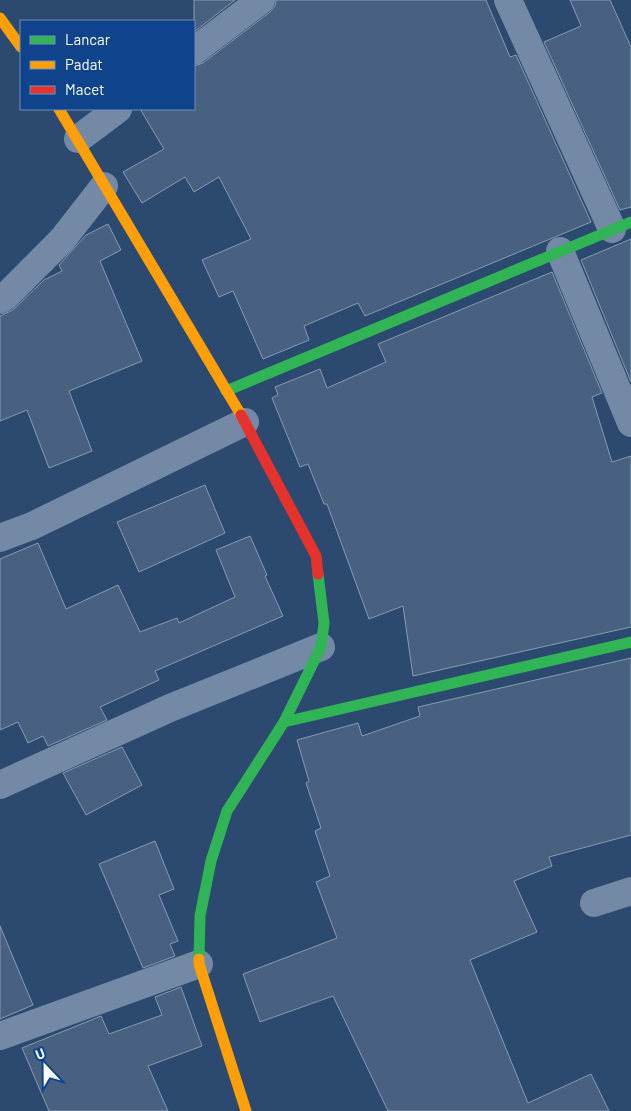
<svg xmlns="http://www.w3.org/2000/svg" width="631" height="1111" font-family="Barlow,sans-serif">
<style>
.building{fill:#496180;stroke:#889ab3}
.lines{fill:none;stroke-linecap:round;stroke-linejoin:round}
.street{stroke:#7389a5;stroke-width:28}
.fast{stroke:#30b455;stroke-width:11}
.slow{stroke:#ff9f0a;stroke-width:11}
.jam{stroke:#e5322d;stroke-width:11}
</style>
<rect width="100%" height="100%" fill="#2c4970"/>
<g class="building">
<polygon points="194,0 235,0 194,32"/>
<polygon points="276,0 486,0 510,57 516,55 591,222 365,316 358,303 304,326 309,340 263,359 233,291 219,297 202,260 251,239 219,177 194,192 185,177 142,203 123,172 164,149 140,109 194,109 194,66 203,63 270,12 275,6"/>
<polygon points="570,0 610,0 631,47 631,207 620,210 544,42 581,26"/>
<polygon points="108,224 121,250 100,261 142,361 69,391 92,451 49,468 27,410 0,421 0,316 13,310 44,280 62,271 59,265 86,235"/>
<polygon points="631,239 631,382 581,260"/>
<polygon points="552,272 602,393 592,397 612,462 631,456 631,627 413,676 403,606 369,619 327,504 324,504 308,464 300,467 272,398 278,395 275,387 320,369 327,388 386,362 378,344"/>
<polygon points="205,485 225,533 139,572 117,522"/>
<polygon points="250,536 267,575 265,576 283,616 155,671 159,680 100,707 107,720 48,746 43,736 28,743 18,722 0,730 0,559 38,543 66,609 118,585 140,632 177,618 179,623 235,597 216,550"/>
<polygon points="631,658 631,835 549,857 552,866 514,881 537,932 470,960 528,1103 591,1074 609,1111 388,1111 333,996 260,1022 243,974 337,938 316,882 330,876 315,831 321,828 306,783 309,781 297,740 358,723 362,736 420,716 418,707"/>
<polygon points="122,747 142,785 86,815 63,773"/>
<polygon points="155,841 174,889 159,895 178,941 170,944 175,956 143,968 99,864"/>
<polygon points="0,926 33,1005 0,1019"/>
<polygon points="181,987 202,1046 148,1066 168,1111 49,1111 22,1048 101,1016 109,1034 162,1015 155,997"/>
</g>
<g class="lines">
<g class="street">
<polyline points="508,0 612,229"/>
<polyline points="194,51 261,0"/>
<polyline points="78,139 118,109"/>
<polyline points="560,251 631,423"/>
<polyline points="0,300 5,297 62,240 104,186"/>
<polyline points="0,538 32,526 245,422"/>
<polyline points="0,785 170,708 321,647"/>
<polyline points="594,903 631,891"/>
<polyline points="0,1036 199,964"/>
</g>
<g class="fast">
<polyline points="226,391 631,222"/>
<polyline points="284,722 631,642"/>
<polyline points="199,959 200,916 211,861 227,811 284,722 321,647 324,623 318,574"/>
</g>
<g class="slow">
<polyline points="0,18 21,47"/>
<polyline points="59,109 241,415"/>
<polyline points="199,959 199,964 246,1111"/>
</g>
<polyline class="jam" points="241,415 316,556 318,574"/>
</g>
<rect x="20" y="20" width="175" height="90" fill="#0f448d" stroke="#6f8fbb"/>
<rect x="30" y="36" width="25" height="8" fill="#30b455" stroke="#6f8fbb"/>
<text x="65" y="45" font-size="15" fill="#ffffff">Lancar</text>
<rect x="30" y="61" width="25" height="8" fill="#ff9f0a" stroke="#6f8fbb"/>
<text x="65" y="70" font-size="15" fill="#ffffff">Padat</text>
<rect x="30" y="86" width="25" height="8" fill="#e5322d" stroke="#6f8fbb"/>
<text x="65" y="95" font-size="15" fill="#ffffff">Macet</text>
<g transform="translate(45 1066) rotate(338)" stroke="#0f448d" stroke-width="4" paint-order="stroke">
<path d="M0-4L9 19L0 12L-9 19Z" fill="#ffffff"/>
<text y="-8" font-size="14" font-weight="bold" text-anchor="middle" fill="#ffffff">U</text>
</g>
</svg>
